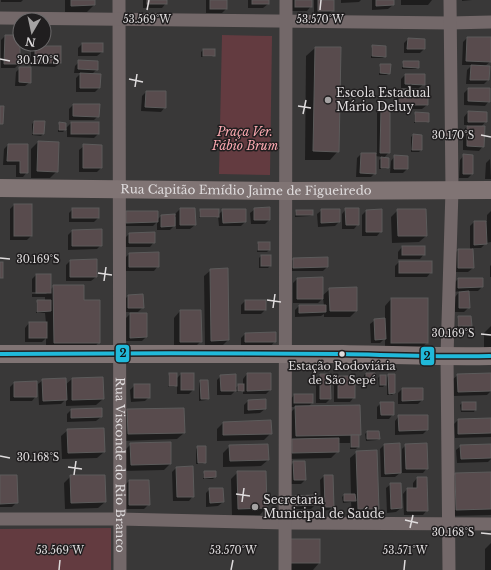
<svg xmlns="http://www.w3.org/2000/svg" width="491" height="570" font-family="'Libre Baskerville',serif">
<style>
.green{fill:#633b40}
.shadow{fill:#0007}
.building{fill:#584b4d;stroke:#5c5b5b}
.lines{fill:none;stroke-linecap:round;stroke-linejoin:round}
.street{stroke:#736869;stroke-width:13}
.secondary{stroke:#807474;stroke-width:18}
.bus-1-casing{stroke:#201e1f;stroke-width:7}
.bus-1{stroke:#20b9da;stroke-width:4}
.ticks{fill:none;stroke:#dfdcdd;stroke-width:1.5}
.poi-dot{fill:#a5a3a3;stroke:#201e1f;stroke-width:1.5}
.bus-dot{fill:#dfdcdd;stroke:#201e1f;stroke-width:1.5}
.labels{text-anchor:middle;stroke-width:3;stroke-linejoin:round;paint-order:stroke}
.bus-label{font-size:11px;fill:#dfdcdd;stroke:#201e1f}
.poi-label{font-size:12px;fill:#dfdcdd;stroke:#201e1f;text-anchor:start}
.park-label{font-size:12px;font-style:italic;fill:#faa8b0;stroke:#201e1f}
.street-label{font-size:12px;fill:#dfdcdd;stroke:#201e1f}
.ticks-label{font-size:10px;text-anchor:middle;fill:#dfdcdd;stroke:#201e1f;stroke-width:3;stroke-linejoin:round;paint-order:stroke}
.line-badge{stroke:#201e1f;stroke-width:1.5}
.pale-badge-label{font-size:11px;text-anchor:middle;font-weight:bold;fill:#111}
</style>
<rect width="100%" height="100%" fill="#393838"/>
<g class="green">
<polygon points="222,35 272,36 270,175 219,174"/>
<polygon points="111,528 111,570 0,570 0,529"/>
</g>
<g class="shadow">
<polygon points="1,0 23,0 21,2 1,2"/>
<polygon points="65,0 94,0 94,5 87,12 65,12"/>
<polygon points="143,0 166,0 166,3 162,8 143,8"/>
<polygon points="206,0 226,0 226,9 222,13 206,13"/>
<polygon points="248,0 268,0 268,4 263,8 248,8"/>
<polygon points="291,0 311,0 311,6 307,11 291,11"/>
<polygon points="314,0 333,0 333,10 329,14 314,15"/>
<polygon points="341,0 361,0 359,2 341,3"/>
<polygon points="372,0 393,0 393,5 388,9 372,10"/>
<polygon points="401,0 432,0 428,5 401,5"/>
<polygon points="462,0 472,0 462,1"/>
<polygon points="5,36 19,64 15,68 1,68 1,40"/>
<polygon points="467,38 491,38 491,61 485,66 488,80 484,84 466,84 467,70 472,65 462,65 463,42"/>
<polygon points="408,39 424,49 420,53 404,53 404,43"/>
<polygon points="82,44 102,52 97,56 78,56 78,48"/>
<polygon points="373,46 385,56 383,58 371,58 371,48"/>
<polygon points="36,47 60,63 55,67 31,66 31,51"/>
<polygon points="315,48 338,151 330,160 305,160 306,56"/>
<polygon points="203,50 214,55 212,57 201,57 201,52"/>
<polygon points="79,62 97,69 92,74 99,88 95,92 76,92 76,78 81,73 74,73 75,66"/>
<polygon points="404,62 418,67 416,69 402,69 402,64"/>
<polygon points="381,65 389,73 387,75 379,75 379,67"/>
<polygon points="20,68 30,82 25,86 15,86 16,72"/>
<polygon points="405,75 424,84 419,88 401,88 401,79"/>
<polygon points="468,89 489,101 485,106 464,105 464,93"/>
<polygon points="400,90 427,105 422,109 395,109 396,95"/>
<polygon points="146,92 165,107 161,112 141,111 142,96"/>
<polygon points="73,105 98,116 94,120 69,120 69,109"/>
<polygon points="381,109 389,152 383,159 388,167 386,169 379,169 379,160 383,157 375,156 375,173 371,177 356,177 357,158 361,154 377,154 377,113"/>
<polygon points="468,112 486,121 481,127 483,146 479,151 463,150 463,131 468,125 464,125 464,117"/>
<polygon points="416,113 428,122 426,123 414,123 414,115"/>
<polygon points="34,122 43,134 41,136 32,135 32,124"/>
<polygon points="60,123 65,129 71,123 98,134 94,138 67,137 67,128 63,132 58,132 58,125"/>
<polygon points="413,135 421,136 421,150 419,152 411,152 411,137"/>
<polygon points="38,142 57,171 50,178 31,178 31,149"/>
<polygon points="8,145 27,145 27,172 23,177 16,177 16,165 3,165 4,149"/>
<polygon points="84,146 101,168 97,172 79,172 79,150"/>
<polygon points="464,155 472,174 468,178 459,178 460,160"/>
<polygon points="395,156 407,169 403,173 390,173 391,161"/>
<polygon points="490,159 491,179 485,179 486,163"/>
<polygon points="14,205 31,236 27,240 10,240 10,209"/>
<polygon points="73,209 98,218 94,222 69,222 69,213"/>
<polygon points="180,209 195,225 190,229 176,229 176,217 174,217 174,226 170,230 157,230 157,222 153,226 122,226 122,217 126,212 157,220 161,216 176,215 176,213"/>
<polygon points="255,209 269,220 265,224 251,224 250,213"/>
<polygon points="346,209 358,224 354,229 342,229 342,214"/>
<polygon points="201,210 218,215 223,210 245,222 241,226 219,226 218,216 216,218 199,218 199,212"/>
<polygon points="322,210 339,222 335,226 318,227 317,214"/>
<polygon points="398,210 426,236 419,242 392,243 391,217"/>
<polygon points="296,211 312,215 310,216 295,217 295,213"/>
<polygon points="366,211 381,231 377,236 362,236 362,215"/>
<polygon points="491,211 491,242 486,243 481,248 472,248 473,268 468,272 454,272 454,254 458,250 470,250 470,226 474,222 487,222 487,215"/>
<polygon points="72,231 101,245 97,249 68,250 68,235"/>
<polygon points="129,234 154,242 150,247 125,247 125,238"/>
<polygon points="259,243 269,250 267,252 257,252 257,244"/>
<polygon points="402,247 424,254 420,259 398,259 398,252"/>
<polygon points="129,254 158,266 154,271 125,271 125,258"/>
<polygon points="261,256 270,266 268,268 259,268 259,258"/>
<polygon points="294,259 327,267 323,271 289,271 289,263"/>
<polygon points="70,261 96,277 91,281 66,281 66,265"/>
<polygon points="399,262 431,272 427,277 395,277 395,266"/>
<polygon points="491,265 491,277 490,277 490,266"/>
<polygon points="211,270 228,340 222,346 205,347 204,276"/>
<polygon points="36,275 50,290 54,286 83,301 99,342 91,351 46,351 46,338 42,342 25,342 25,328 29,323 46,323 45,313 36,313 36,303 38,301 45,301 45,297 32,297 32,294 46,294 48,292 32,292 32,279"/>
<polygon points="297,279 322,296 330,289 356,311 350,317 324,317 324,314 321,316 295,317 295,310 299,306 324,306 323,298 318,303 293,303 293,283"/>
<polygon points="458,279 482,287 478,291 468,291 469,307 464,312 455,312 455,297 460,291 454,292 454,283"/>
<polygon points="128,296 143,307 138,312 124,312 124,300"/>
<polygon points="391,299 427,342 421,349 385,349 385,338 380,343 371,343 370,324 375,320 385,319 385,306"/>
<polygon points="245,301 265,310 261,314 241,314 241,305"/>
<polygon points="180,311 201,341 194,348 174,348 174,318"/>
<polygon points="130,314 146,337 142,341 126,341 126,318"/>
<polygon points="458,317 471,326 469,328 457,328 457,319"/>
<polygon points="491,326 491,351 484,351 484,333"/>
<polygon points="245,334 275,341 271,346 241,346 241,338"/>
<polygon points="169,374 176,379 181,374 193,390 189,394 177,394 177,384 174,387 168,387 168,376"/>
<polygon points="247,374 270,390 266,394 243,394 243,390 241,392 237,392 237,389 231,395 217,395 217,380 221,376 235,388 239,385 243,385 243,379"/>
<polygon points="366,374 374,374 374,382 372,384 364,384 364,375"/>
<polygon points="491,374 491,391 487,395 454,396 453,379 458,375"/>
<polygon points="320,375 330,399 326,403 316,403 316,379"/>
<polygon points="389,375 394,393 392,395 387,395 387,377"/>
<polygon points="380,376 385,385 383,387 379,387 378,378"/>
<polygon points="338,377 354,377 354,397 350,402 334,402 334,381"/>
<polygon points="72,379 103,399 96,405 66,406 66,399 61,404 39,405 38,384 43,380 65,385"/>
<polygon points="201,381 208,399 206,400 199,401 199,383"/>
<polygon points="14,383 36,396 32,401 10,401 10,387"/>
<polygon points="135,385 149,397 145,401 131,402 130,390"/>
<polygon points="402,389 422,400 418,404 398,404 398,393"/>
<polygon points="294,395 312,403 308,407 358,436 358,447 356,449 350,449 350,443 338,443 338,451 331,458 286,459 287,416 296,407 290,407 290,400"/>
<polygon points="248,401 265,409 260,413 244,414 244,405"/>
<polygon points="381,403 393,414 389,419 377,419 377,407"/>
<polygon points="462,403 475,410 474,412 461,412 460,405"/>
<polygon points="71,410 101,417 96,421 67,422 67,414"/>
<polygon points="127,410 184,433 177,439 122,441 121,417"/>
<polygon points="399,416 427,430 423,434 395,435 395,421"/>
<polygon points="491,419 491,437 455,438 454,424 458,420"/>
<polygon points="223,423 271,433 264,440 217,441 217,429"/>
<polygon points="68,430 104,452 97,458 62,459 61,436"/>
<polygon points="367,432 379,439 377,440 366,441 365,434"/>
<polygon points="131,444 170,464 164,470 124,471 124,451"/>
<polygon points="384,445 400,473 395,477 381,477 380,449"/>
<polygon points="406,445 427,468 423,473 402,473 402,449"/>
<polygon points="491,445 491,459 488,462 457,463 456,450 461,446"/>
<polygon points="230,446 268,460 261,466 223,467 223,453"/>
<polygon points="198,447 205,462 203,464 196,464 196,449"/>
<polygon points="357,452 378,508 371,515 352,515 351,502 343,503 342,497 344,495 351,495 350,458"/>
<polygon points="294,462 305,480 301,484 290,484 290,466"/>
<polygon points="176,468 193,496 189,501 173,501 172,472"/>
<polygon points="205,472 215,477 213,479 203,479 203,474"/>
<polygon points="238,472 266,508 260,515 232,515 231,479"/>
<polygon points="491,473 491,515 450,516 449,480 456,474"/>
<polygon points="0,476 16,503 12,507 0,507"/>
<polygon points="71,476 105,502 98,508 65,509 64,483"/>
<polygon points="324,476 333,506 329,510 321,511 320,480"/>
<polygon points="417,478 427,510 423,515 404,515 403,494 407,489 413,489 413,483"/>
<polygon points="129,481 149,504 144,509 126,509 125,485"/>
<polygon points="391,484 401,508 396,512 387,513 386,488"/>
<polygon points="210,489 223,502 218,506 206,507 206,493"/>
<polygon points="286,501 315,505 311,509 286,509"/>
<polygon points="319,540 319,563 313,570 283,570"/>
<polygon points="491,543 491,570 485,570 485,549"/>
</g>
<g class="building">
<polygon points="71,0 95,0 95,5 71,6"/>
<rect x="147" y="0" width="20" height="4"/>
<rect x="210" y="0" width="17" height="9"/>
<rect x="252" y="0" width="17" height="4"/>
<rect x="295" y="0" width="17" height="7"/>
<rect x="318" y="0" width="16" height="11"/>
<polygon points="376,0 394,0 394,5 376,6"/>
<polygon points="5,35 20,35 20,64 4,64"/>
<polygon points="467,37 491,37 491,62 466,61"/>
<polygon points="408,38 425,39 425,49 407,49"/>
<rect x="82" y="43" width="21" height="9"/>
<polygon points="372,45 386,46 386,57 372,56"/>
<rect x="35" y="46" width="26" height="17"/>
<polygon points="315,47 341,47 339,152 313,151"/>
<rect x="203" y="49" width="12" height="7"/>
<polygon points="78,60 98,61 98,70 78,69"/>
<polygon points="403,61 419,61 419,68 403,67"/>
<polygon points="380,64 391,64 390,74 380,73"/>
<polygon points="471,65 490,66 489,80 470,80"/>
<polygon points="19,67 31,67 31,83 19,82"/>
<polygon points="80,73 101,74 100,88 80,88"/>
<polygon points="405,74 425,74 425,85 405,84"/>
<polygon points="468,88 490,88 490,102 468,101"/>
<polygon points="399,89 428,90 428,105 399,105"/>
<polygon points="146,91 166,91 166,108 145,107"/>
<polygon points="73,104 100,104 99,117 73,116"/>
<polygon points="0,106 4,106 3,124 0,124"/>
<polygon points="381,108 390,108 390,153 380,153"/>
<polygon points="468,111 487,112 487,122 468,122"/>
<polygon points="415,112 429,113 429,122 415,122"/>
<polygon points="34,121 45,121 44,134 33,134"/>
<polygon points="59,122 66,123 66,130 59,130"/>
<rect x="71" y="122" width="28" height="12"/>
<polygon points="467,126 485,126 484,147 467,146"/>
<polygon points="413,134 422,135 422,150 412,150"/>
<polygon points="38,141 59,142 58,172 37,171"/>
<polygon points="8,144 28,144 28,173 20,173 20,161 7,161"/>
<polygon points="83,144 102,145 102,168 83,168"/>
<polygon points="361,153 376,153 376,174 360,173"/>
<polygon points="463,154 473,155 473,174 463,174"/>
<polygon points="394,155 408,156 408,169 394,169"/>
<polygon points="381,157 389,158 389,168 381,168"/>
<rect x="14" y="204" width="18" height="32"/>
<polygon points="270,207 270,220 254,220 254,208"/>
<rect x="72" y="208" width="27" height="10"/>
<polygon points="180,208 195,208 196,225 180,225"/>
<polygon points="345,208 359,208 359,225 346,225"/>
<rect x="200" y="209" width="19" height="8"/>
<polygon points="222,209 246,209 246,222 223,223"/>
<polygon points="321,209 340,209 340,222 321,223"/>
<polygon points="382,209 382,232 366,232 366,210"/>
<polygon points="397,209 426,209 427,236 398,236"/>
<rect x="296" y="210" width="17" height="5"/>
<polygon points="126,211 158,211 158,222 126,223"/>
<polygon points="175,214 175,226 161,227 161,215"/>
<polygon points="474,221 486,221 487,244 474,245"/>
<polygon points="102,229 102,246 72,246 72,230"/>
<polygon points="155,232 155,243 129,243 129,233"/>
<rect x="258" y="242" width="12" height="8"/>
<rect x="402" y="246" width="23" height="9"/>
<polygon points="458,249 473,249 474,268 458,268"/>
<polygon points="159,252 159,267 129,267 129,253"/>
<rect x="261" y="255" width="10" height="11"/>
<polygon points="328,257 328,267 293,268 293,258"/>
<polygon points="97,259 97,277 70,277 70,260"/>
<rect x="399" y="261" width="33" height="12"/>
<rect x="0" y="262" width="3" height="16"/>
<polygon points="228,268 229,340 211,341 210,269"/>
<rect x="36" y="274" width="15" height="19"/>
<polygon points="323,277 323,299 297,299 297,278"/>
<polygon points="458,278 483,278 483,287 458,288"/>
<polygon points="53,285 84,285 84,300 100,300 100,343 54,343"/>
<polygon points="357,287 357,311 330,311 329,288"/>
<polygon points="469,291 470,308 459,308 459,292"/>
<polygon points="143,294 144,308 128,308 128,295"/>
<rect x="391" y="298" width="37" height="45"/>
<polygon points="37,300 51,300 51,311 37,312"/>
<rect x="245" y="300" width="21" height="10"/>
<polygon points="299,305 326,305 326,312 299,313"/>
<polygon points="180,310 201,310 202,342 180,342"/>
<polygon points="130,313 147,313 147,337 130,338"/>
<polygon points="458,316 471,316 472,326 458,326"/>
<polygon points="385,318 386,339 375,340 374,319"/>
<rect x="29" y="322" width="18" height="16"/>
<polygon points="276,332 276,342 245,342 245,333"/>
<rect x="169" y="373" width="8" height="13"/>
<rect x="181" y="373" width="13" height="17"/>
<polygon points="247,373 271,373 271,390 247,391"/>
<polygon points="366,373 375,373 375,382 366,383"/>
<polygon points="491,373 491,391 458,392 457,374"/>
<polygon points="236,374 236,391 221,391 220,375"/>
<polygon points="320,374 330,374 331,399 320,399"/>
<polygon points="388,374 395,374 395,393 389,394"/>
<rect x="380" y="375" width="6" height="10"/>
<rect x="338" y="376" width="17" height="22"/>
<polygon points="103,377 104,399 72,400 72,378"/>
<polygon points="66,378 67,400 43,401 42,379"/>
<polygon points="200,380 208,380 209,399 201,399"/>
<polygon points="37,381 37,397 14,397 14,382"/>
<rect x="134" y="384" width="16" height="14"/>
<rect x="238" y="384" width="6" height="7"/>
<polygon points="402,388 423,388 423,400 402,401"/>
<rect x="294" y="394" width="19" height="9"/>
<polygon points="266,399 266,409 248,410 248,400"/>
<polygon points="380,402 394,402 394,415 381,415"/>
<rect x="462" y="402" width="14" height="8"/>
<polygon points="360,405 361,435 296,436 295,406"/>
<polygon points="102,408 102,417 71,418 71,409"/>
<polygon points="184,408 185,433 128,434 127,409"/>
<polygon points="398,415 428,415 428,430 399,431"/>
<polygon points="491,418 491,433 458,434 458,419"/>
<polygon points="271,420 272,434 223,435 223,422"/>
<polygon points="104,428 105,452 68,453 67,429"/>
<polygon points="367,431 379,431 380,439 367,439"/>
<rect x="351" y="435" width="8" height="12"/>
<polygon points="339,438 339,452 292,453 292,439"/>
<polygon points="171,442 171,464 131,465 130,443"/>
<polygon points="400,443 401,473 385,474 384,444"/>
<polygon points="427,443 428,469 406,469 405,444"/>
<polygon points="268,444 269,460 230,461 229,445"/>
<polygon points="491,444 491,458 461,459 460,445"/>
<polygon points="197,446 206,446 206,463 198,463"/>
<polygon points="377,450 379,509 358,509 356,451"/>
<polygon points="293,461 305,461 306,480 294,480"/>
<polygon points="193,466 194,497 177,497 176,467"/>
<polygon points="204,471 216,471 216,477 204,478"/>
<polygon points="237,471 266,471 267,508 238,509"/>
<polygon points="491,472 491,509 456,510 455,473"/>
<polygon points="0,475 17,475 18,503 0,504"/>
<polygon points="70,475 105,475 106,502 71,503"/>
<polygon points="324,475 333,475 334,507 325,507"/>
<polygon points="417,477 427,477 428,511 407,511 407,488 417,488"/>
<polygon points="129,480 149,480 150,505 129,505"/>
<polygon points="390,483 401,483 402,508 391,509"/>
<polygon points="209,488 223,488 224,502 210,503"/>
<polygon points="344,494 355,494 356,501 344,501"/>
<polygon points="316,495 316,505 290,506 290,496"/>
<rect x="289" y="539" width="31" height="24"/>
</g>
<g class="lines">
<g class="street">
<path id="s1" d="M 119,0 L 120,570"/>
<polyline points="0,18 450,23 491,22"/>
<polyline points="0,519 119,519 285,523 491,524"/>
<polyline points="285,570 286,0"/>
<polyline points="449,570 447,356 452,190 450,0"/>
</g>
<g class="secondary">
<path id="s2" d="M 0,188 L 286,191 L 491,190"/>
<path d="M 0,354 C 114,353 228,353 343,354 C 392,355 441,357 491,356"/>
</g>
<defs>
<path id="bus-1" d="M 0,354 C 114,353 228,353 342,354 C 392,355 441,357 490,356"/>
</defs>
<use href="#bus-1" class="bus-1-casing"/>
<use href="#bus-1" class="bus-1"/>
</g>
<path class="ticks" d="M 147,10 L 149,0M 320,10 L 321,0M 0,59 L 10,61M 129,79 L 143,82M 135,87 L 137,74M 298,106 L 311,108M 303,114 L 306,100M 481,135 L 491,137M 0,258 L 10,259M 98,273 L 112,275M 104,281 L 106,267M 267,300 L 281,302M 273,308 L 275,294M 481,334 L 491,335M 0,456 L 10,458M 68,467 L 82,469M 74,475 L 76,461M 236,494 L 250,496M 242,502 L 244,488M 405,520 L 418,523M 410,528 L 413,515M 481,533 L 491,534M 59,570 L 60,560M 231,570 L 233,560M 404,570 L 405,560"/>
<g class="poi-dot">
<circle cx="328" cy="100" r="4"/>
<circle cx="255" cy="507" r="4"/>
</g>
<circle class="bus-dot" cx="342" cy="354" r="3.5"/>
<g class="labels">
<g class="bus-label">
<text x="342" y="370">Estação Rodoviária<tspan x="342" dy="14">de São Sepé</tspan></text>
</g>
<g class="poi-label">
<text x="336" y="97">Escola Estadual<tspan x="336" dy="14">Mário Deluy</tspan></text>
<text x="263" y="504">Secretaria<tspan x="263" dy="14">Municipal de Saúde</tspan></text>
</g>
<g class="park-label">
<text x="245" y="136">Praça Ver.<tspan x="245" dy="14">Fábio Brum</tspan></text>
</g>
<g class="street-label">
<text dy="4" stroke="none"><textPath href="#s2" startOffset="246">Rua Capitão Emídio Jaime de Figueiredo</textPath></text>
<text dy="4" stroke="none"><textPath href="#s1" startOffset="465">Rua Visconde do Rio Branco</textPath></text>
</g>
</g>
<g class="ticks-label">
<text x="147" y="23">53.569°W</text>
<text x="320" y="23">53.570°W</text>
<text x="38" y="64">30.170°S</text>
<text x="453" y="139">30.170°S</text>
<text x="38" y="263">30.169°S</text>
<text x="453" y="337">30.169°S</text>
<text x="38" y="461">30.168°S</text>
<text x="453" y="536">30.168°S</text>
<text x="60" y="554">53.569°W</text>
<text x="233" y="554">53.570°W</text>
<text x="405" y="554">53.571°W</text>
</g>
<g class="line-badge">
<rect x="115" y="344" width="15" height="19" rx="4" fill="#20b9da"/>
<rect x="420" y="346" width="15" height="20" rx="4" fill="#20b9da"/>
</g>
<g class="pale-badge-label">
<text x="123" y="357">2</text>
<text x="427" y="360">2</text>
</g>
<g transform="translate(32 32) rotate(189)"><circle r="19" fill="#201e1f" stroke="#6c6a6b"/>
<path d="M0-3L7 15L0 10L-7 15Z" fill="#a5a3a3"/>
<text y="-6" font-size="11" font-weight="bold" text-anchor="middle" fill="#dfdcdd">N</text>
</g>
</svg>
